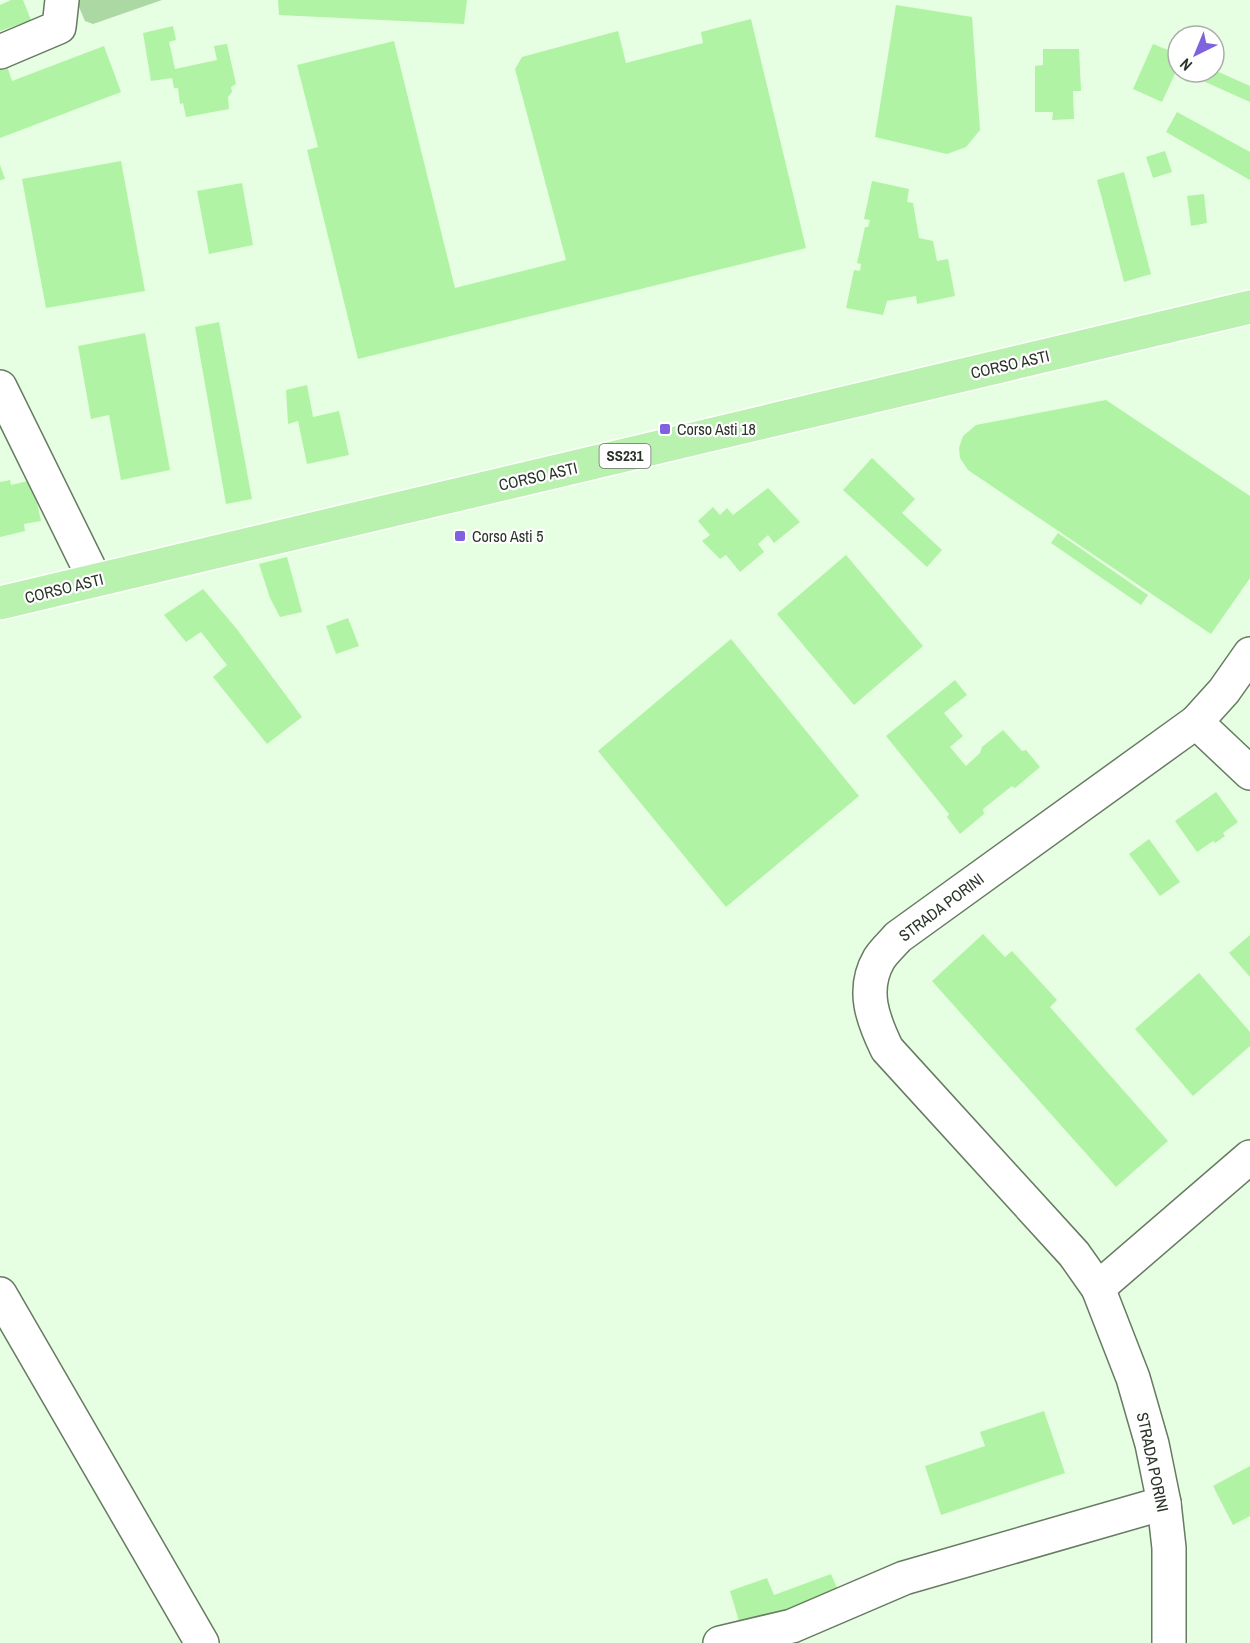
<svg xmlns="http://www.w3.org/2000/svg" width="1250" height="1643" font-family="'Archivo Narrow',sans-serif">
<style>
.green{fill:#acd8a3}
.building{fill:#b1f3a4}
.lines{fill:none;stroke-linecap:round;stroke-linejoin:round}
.minor-casing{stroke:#667b62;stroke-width:36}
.major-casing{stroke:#fff;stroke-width:36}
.minor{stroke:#fff;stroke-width:33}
.major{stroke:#b9f1ae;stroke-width:33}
.poi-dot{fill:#7f63de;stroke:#fff;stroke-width:2}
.labels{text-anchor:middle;stroke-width:4.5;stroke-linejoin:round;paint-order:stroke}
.shield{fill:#fff;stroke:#6b7169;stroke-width:1.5}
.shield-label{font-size:15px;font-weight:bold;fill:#2b3429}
.street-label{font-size:16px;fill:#2b3429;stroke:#fff}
.poi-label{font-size:16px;fill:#2b3429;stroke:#fff;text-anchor:start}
</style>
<rect width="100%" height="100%" fill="#e6fee1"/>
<polygon class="green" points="76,0 162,0 93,24 85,21"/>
<g class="building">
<polygon points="11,0 23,0 31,20 0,31 0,5"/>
<polygon points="278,0 467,0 464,24 279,15"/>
<polygon points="896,5 972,17 980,130 966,147 947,154 875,137"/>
<polygon points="751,19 806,248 358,359 307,150 318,147 297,65 394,41 455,288 566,260 515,69 522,57 618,31 626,63 703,43 701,32"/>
<polygon points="173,26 176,40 169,42 175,69 217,60 214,46 227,44 236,84 231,87 232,92 228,97 229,109 186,117 183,103 180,104 178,88 174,88 172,78 151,81 143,33"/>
<polygon points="1153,44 1178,54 1178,67 1162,102 1133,89"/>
<polygon points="104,46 121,92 0,138 0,69 7,66 12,81"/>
<polygon points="1043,49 1079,49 1081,91 1073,91 1074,119 1052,120 1053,112 1035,112 1035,66 1043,65"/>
<polygon points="1214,70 1250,86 1250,102 1183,72 1214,72"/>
<polygon points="1177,112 1250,152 1250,180 1166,132"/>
<polygon points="1165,151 1172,172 1153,178 1146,157"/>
<polygon points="121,161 145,291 46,308 22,179"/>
<polygon points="0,165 5,179 0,180"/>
<polygon points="1124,172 1151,274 1124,282 1097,180"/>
<polygon points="872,181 909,189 907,202 913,203 919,238 933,241 937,261 948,259 955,296 917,304 916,296 887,301 883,315 846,308 854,270 860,271 861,264 857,263 865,227 868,227 870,220 864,219"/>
<polygon points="242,183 253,245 209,254 197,191"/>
<polygon points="1204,194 1207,223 1191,226 1187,196"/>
<polygon points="219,322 252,499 226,504 195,327"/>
<polygon points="145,333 170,470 121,480 109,415 91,419 78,346"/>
<polygon points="307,385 313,417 339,411 349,455 307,464 298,421 288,424 286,390"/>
<polygon points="1106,400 1250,496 1250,578 1211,634 968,470 960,458 959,448 963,436 976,425"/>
<polygon points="872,458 915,499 902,513 942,550 927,567 843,490"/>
<polygon points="10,480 11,485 32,480 41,521 24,524 25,531 0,537 0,482"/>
<polygon points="768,488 800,522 774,543 768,535 758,544 764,552 740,572 726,555 720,559 702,541 710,535 698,521 713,507 720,515 727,508 733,515"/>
<polygon points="1058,533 1148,595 1141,605 1051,543"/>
<polygon points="846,555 923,646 854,705 777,614"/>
<polygon points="287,557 302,612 280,617 270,598 259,564"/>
<polygon points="203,589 236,628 302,717 267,744 213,677 227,665 201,632 186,642 164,615"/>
<polygon points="348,618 359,646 336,654 326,626"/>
<polygon points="731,639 859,796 726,907 598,751"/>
<polygon points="955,680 967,695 944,713 963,736 950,747 966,766 980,753 982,747 1003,730 1022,751 1026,750 1040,767 1015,788 1012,786 983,809 984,814 960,834 947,817 949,814 886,736"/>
<polygon points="1216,792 1238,822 1223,833 1225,836 1215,843 1213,841 1197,852 1175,821"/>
<polygon points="1149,839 1180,882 1160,896 1129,854"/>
<polygon points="983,934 1005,957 1012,951 1057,1000 1050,1007 1168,1141 1116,1187 932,981"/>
<polygon points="1250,935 1250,977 1229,953"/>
<polygon points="1199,973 1250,1032 1250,1046 1193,1096 1135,1029"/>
<polygon points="1044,1411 1065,1473 941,1515 925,1466 985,1446 980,1432"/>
<polygon points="1250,1466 1250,1516 1233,1525 1213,1486"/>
<polygon points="831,1574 838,1590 741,1628 730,1591 767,1578 774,1595"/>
</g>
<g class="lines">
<defs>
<g id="minor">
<polyline points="0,52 59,27 62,0"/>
<polyline points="0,387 95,580"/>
<polyline points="1196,722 1250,773"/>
<polyline points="1098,1288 1250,1157"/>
<polyline points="0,1294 202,1643"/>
<polyline points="720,1643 792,1626 904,1578 1164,1503"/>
<path d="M 1169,1643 L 1169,1548 L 1164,1503 L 1152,1444 L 1133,1378 L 1098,1288 L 1074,1254 L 887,1049 C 873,1020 861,990 879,959 C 884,951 892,944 898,937 L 1196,722 L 1224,691 L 1250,654"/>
</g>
<polyline id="major" points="0,603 1250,307"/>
</defs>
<use href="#minor" class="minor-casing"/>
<use href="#major" class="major-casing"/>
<use href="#minor" class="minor"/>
<use href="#major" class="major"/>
</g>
<g class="poi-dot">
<rect x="659" y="423" width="12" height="12" rx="3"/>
<rect x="454" y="530" width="12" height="12" rx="3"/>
</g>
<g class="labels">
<rect class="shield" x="599.5" y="444" width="51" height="24" rx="4.5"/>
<g class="shield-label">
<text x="625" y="461">SS231</text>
</g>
<g class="street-label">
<text transform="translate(1010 364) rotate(-13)" y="6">CORSO ASTI</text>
<text transform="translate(538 476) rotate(-13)" y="6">CORSO ASTI</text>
<text transform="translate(64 588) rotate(-14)" y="6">CORSO ASTI</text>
<text transform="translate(941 907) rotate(-37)" y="6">STRADA PORINI</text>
<text transform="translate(1153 1462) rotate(78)" y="6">STRADA PORINI</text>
</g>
<g class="poi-label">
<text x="677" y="435">Corso Asti 18</text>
<text x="472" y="542">Corso Asti 5</text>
</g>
</g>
<g transform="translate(1196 54) rotate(223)"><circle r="28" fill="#ffffff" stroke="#aaaea9" stroke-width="1.5"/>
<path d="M0-4.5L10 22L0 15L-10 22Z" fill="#7f63de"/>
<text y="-9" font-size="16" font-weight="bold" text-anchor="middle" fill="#2b3429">N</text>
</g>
</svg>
